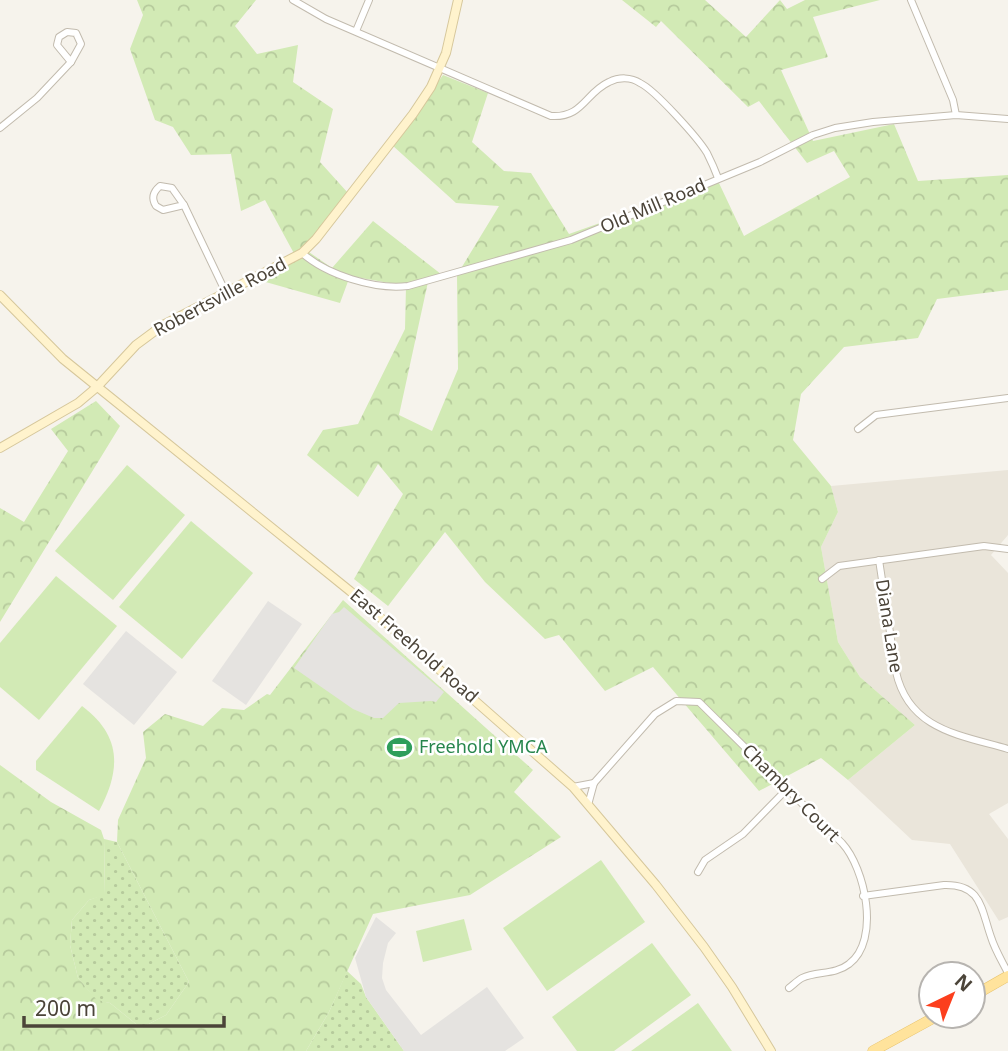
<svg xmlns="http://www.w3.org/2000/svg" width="1008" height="1051" font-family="'Noto Sans',sans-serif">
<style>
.residential{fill:#eae5da}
.grass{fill:url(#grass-dots)}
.forest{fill:url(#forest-crowns)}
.garden{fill:#d2eab5}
.parking{fill:#e5e3e0}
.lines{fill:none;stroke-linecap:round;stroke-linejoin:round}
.street-casing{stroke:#c2bbae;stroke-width:8}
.secondary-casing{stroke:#d6c79b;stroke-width:10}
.primary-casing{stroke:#e6c16a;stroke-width:11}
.street{stroke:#fff;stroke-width:6}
.secondary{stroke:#fff3cd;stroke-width:8}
.primary{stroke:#ffe39c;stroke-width:10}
.labels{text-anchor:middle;stroke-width:5;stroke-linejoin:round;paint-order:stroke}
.street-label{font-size:18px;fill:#4b4439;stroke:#fff}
.leisure-label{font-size:18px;fill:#27864d;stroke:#fff;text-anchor:start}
</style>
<defs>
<pattern id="grass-dots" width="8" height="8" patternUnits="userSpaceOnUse" patternTransform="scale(1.75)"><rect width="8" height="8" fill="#d2eab5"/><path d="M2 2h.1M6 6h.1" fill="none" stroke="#b6ca9c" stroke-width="1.8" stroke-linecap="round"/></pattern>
<pattern id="forest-crowns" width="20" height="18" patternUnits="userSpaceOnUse" patternTransform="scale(1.75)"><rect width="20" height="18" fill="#d2eab5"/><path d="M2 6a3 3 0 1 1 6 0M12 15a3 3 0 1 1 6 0" fill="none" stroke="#b6ca9c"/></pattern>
</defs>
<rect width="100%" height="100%" fill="#f6f3ec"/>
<polygon class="residential" points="1008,470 1008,535 991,555 1008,573 1008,803 989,814 1008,839 1008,917 999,921 950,844 912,840 848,780 915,725 860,677 838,642 821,547 838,512 831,486"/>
<g class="grass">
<polygon points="104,839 117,842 189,982 166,1015 141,1028 110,1003 97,1001 78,978 70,945 72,920 89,900 105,894"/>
<polygon points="347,971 361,984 366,997 404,1051 306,1051 329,1012"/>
</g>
<g class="forest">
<polygon points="137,0 256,0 235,26 257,54 298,45 293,82 333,109 320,162 348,193 306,250 332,268 373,221 446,278 428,282 399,415 432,431 458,369 457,275 499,206 456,203 392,145 443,75 488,93 472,142 504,171 531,173 569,234 718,181 744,236 850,177 834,151 807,163 759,101 748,107 661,21 656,27 622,0 705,0 746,37 780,0 787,9 805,0 880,0 813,17 828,57 781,70 813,141 894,124 918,181 1008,175 1008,290 937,299 918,338 844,347 801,394 793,440 831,486 838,512 821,547 838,642 860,677 915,725 848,780 821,758 759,791 653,667 605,691 559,635 545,639 485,582 445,532 388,606 354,579 403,494 378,464 358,497 307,455 323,430 358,424 405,329 406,286 350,276 340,303 255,279 297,259 265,200 241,211 231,154 191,155 173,127 155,120 130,49 143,15"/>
<polygon points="96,401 120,426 0,622 0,508 24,522 68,451 51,429"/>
<polygon points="343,600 533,770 514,792 561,837 470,895 373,914 329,1012 306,1051 0,1051 0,765 51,802 101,830 104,839 105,895 89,900 72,920 70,945 78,978 97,1000 110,1003 141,1028 166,1015 189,982 117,842 118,820 146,758 143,732 165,714 203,726 222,708 244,710 267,694 270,695"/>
</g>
<g class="garden">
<polygon points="127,465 185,515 113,600 55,551"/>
<polygon points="191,521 253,573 182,659 119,607"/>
<polygon points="56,576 117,626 39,720 0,687 0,643"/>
<path d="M 82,706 C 122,736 121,770 99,811 L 36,770 L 36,761 Z"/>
<polygon points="601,860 645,922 547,991 503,928"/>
<polygon points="464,919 472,950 423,962 416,931"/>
<polygon points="652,943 691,995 614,1051 577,1051 552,1017"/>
<polygon points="698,1003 732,1051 631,1051"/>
</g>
<g class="parking">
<polygon points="268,601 302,624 246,705 212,681"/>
<polygon points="344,607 444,692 436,702 431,701 399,703 383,718 374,718 353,709 294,668 332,614 339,612"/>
<polygon points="126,631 177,672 134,725 83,684"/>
<polygon points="376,917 396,933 388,943 383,963 382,978 386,990 421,1035 487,987 524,1038 505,1051 404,1051 366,997 355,958"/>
</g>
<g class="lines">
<defs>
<g id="street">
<path d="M 293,0 L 326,19 L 551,116 C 583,118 585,93 609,82 C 619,77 631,77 640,83 C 655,90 698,138 707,153 C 711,161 715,170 718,178"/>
<polyline points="911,0 953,100 956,115"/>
<polyline points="356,31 369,0"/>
<polygon points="67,32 76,33 81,44 71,62 57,45 59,37"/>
<polyline points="0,128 37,98 71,62"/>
<path d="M 160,186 L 172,188 L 184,205 L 163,210 L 156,206 C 151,198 153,192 160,186 Z"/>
<polyline points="184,205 226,293"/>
<path d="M 302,253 C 327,275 375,290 408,286 L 571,240 L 760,162 L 813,135 L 835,128 L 873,122 L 956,115 L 1008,119"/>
<polyline points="858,429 876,415 1008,398"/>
<path d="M 879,560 L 896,672 C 909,730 960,735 1008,749"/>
<polyline points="822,579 839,566 984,546 1008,549"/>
<polyline points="573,787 594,783"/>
<path d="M 588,805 L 594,783 L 655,714 L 676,701 L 699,702 L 842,843 C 865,868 881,940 849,964 C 835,975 817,971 802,978 C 798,980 793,985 789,988"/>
<polyline points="698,872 705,860 743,834 787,789"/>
<path d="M 863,896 L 944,885 C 982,884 981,909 991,937 C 995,950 1002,961 1008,973"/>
</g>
<g id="secondary">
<polyline points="0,295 63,359 350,591 573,787 656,885 704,947 732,987 771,1051"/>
<polyline points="0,448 78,403 97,387 136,345 163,325 302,253 316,239 413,114 431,87 446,53 458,0"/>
</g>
<g id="primary">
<polyline points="973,996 1008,976"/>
<polyline points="873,1051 937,1016"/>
</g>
</defs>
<use href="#street" class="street-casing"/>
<use href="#secondary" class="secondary-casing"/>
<use href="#primary" class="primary-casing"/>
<use href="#street" class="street"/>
<use href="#secondary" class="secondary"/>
<use href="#primary" class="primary"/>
</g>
<defs>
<symbol id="stadium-bare" viewBox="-9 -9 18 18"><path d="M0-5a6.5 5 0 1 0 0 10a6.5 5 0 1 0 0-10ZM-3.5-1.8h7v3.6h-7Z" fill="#2e9e5b" stroke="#fff" stroke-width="2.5" paint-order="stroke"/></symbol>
</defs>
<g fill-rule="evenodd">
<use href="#stadium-bare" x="382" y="730" width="35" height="35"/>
</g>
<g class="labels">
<g class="street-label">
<text transform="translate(653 206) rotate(-23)" y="6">Old Mill Road</text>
<text transform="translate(220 297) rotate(-28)" y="6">Robertsville Road</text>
<text transform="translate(889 626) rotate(81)" y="6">Diana Lane</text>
<text transform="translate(414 646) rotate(41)" y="6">East Freehold Road</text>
<text transform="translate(791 793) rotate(45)" y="6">Chambry Court</text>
</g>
<g class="leisure-label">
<text x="419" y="753">Freehold YMCA</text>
</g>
</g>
<g transform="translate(952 995) rotate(43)"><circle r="33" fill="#ffffff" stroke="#b7b4b0" stroke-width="2"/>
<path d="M0-5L12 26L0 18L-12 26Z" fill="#fc3f1d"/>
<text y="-10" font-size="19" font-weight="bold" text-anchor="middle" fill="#4b4439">N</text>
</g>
<path d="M24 1016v10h200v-10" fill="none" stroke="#4b4439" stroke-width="3.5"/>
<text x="35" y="1016" font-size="21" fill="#4b4439" stroke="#ffffff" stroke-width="5" paint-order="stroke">200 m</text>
</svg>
